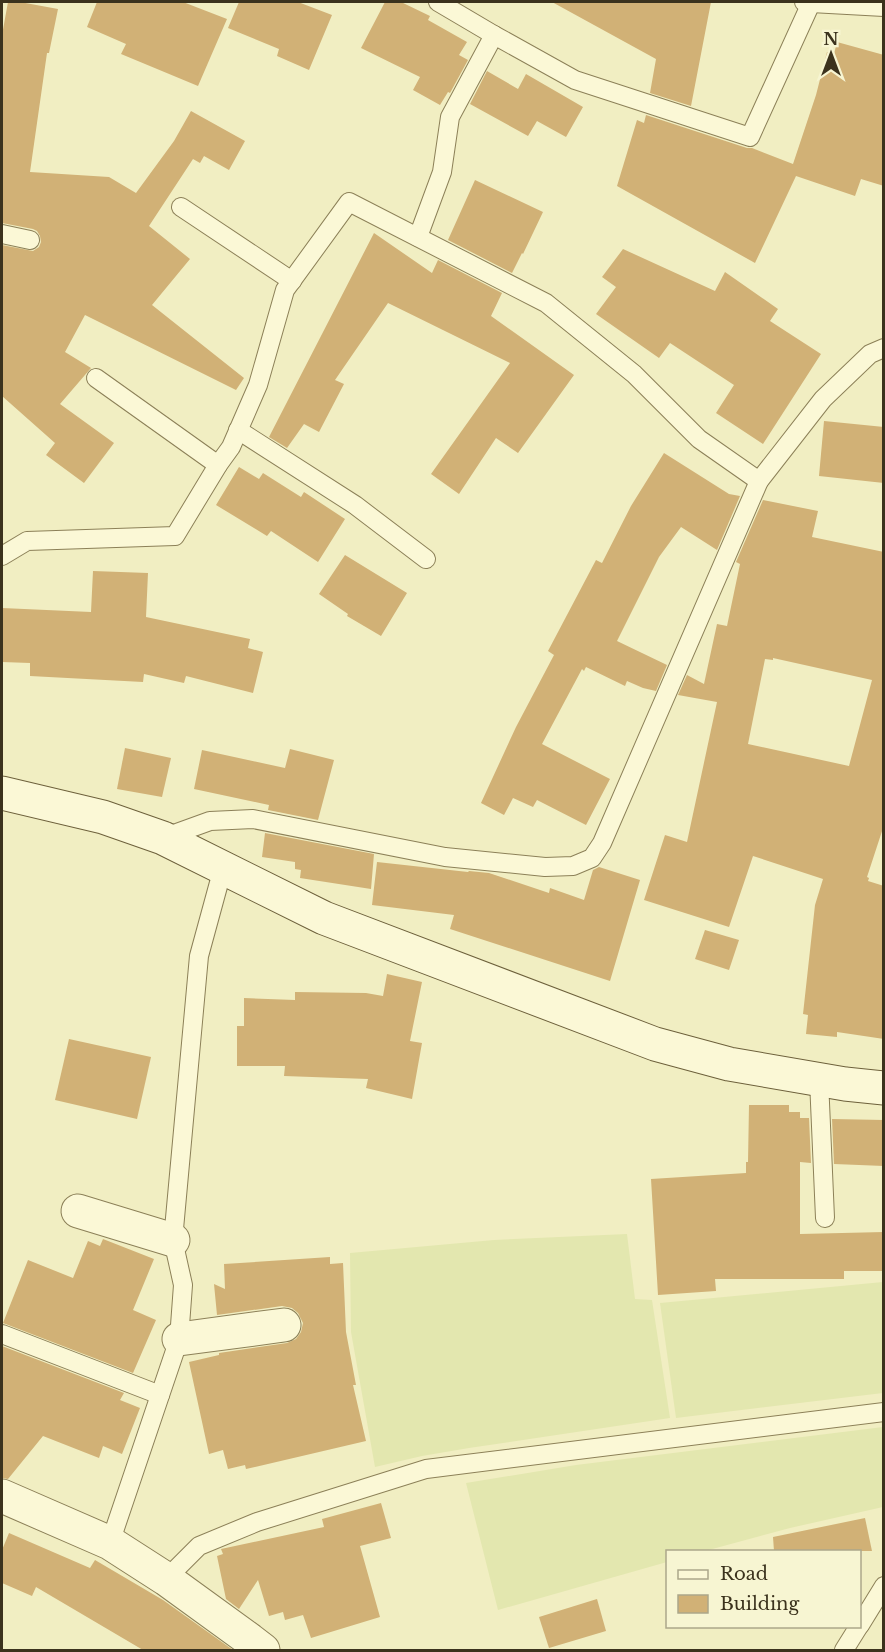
<svg xmlns="http://www.w3.org/2000/svg" width="885" height="1652" font-family="'Libre Baskerville',serif">
<style>
.farmland{fill:#e3e7af}
.building{fill:#d1b176;fill-rule:evenodd}
.lines{fill:none;stroke-linecap:round;stroke-linejoin:round}
.lane-casing{stroke:#8c8058;stroke-width:20}
.street-casing{stroke:#8c8058;stroke-width:35}
.secondary-casing{stroke:#6d603b;stroke-width:35}
.lane{stroke:#fbf8d6;stroke-width:18}
.street{stroke:#fbf8d6;stroke-width:33}
.secondary{stroke:#fbf8d6;stroke-width:33}
</style>
<rect width="100%" height="100%" fill="#f1eec2"/>
<g class="farmland">
<polygon points="627,1234 635,1299 652,1300 670,1418 469,1448 422,1456 375,1467 351,1332 350,1253 494,1240"/>
<polygon points="883,1282 883,1393 676,1418 660,1303"/>
<polygon points="883,1427 883,1507 790,1528 705,1551 668,1552 667,1562 498,1610 466,1483 576,1465"/>
</g>
<g class="building">
<polygon points="8,2 20,2 58,9 49,53 47,53 30,172 109,177 136,193 174,141 191,111 245,141 229,170 204,156 200,163 193,159 149,226 190,259 152,305 244,378 236,390 85,315 65,352 91,368 60,404 114,443 84,483 46,455 55,443 2,396 2,245 33,251 39,247 41,242 40,236 37,231 33,229 2,223 2,35"/>
<polygon points="97,2 183,2 227,19 198,86 121,54 126,44 87,27"/>
<polygon points="239,2 298,2 332,15 309,70 277,56 279,49 228,28"/>
<polygon points="385,2 401,2 430,16 428,20 467,42 459,55 468,60 450,93 448,92 440,105 413,90 420,77 361,48"/>
<polygon points="552,2 711,2 691,106 650,93 656,59"/>
<polygon points="837,42 884,55 884,186 861,179 855,196 796,176 755,263 617,186 637,120 644,123 646,115 747,148 752,148 793,164 816,95 827,52 834,54"/>
<polygon points="487,71 518,89 526,74 583,107 566,137 537,121 528,136 470,104"/>
<polygon points="475,180 543,212 523,254 522,253 512,273 448,240"/>
<polygon points="374,233 432,273 438,260 502,293 491,316 574,375 518,453 496,438 459,494 431,474 510,363 388,303 335,380 344,384 319,432 304,424 287,448 269,437"/>
<polygon points="623,249 715,291 725,272 778,309 770,321 821,354 763,444 716,413 734,385 670,343 659,358 596,314 616,287 602,277"/>
<polygon points="824,421 884,427 884,483 819,476"/>
<polygon points="664,453 729,494 740,496 717,550 681,527 659,557 617,641 667,665 656,691 643,688 627,681 625,686 586,667 584,671 582,669 542,744 610,779 586,825 537,800 533,807 513,798 504,815 481,803 516,727 554,655 548,651 596,560 602,563 631,506"/>
<polygon points="239,467 259,479 263,473 301,497 304,492 345,519 318,562 271,531 267,536 216,505"/>
<path d="M 763,500 L 818,511 L 812,537 L 884,552 L 884,825 L 867,877 L 869,878 L 868,881 L 884,886 L 884,1039 L 837,1032 L 837,1037 L 806,1034 L 808,1015 L 803,1014 L 815,905 L 823,879 L 753,856 L 729,927 L 644,900 L 665,835 L 687,842 L 717,702 L 678,695 L 687,675 L 704,684 L 717,624 L 727,626 L 740,564 L 736,562 ZM 773,658 L 872,680 L 849,766 L 748,744 L 765,659 L 773,660 Z"/>
<polygon points="345,555 407,593 381,636 347,616 348,614 319,594"/>
<polygon points="93,571 148,573 146,617 250,639 248,648 263,652 253,693 186,676 184,683 144,674 143,682 30,676 30,663 2,662 2,608 91,612"/>
<polygon points="125,748 171,758 162,797 117,789"/>
<polygon points="290,749 334,760 318,820 268,810 269,805 194,789 202,750 285,768"/>
<polygon points="265,833 374,854 371,889 300,878 301,870 295,869 295,862 262,857"/>
<polygon points="377,862 468,872 469,871 489,873 549,893 550,888 584,900 593,870 599,867 640,880 610,981 450,929 454,915 372,905"/>
<polygon points="705,930 739,940 729,970 695,959"/>
<polygon points="387,974 422,982 410,1041 422,1043 412,1099 366,1088 368,1079 284,1076 285,1066 237,1066 237,1026 244,1026 244,998 295,1000 295,992 366,993 383,996"/>
<polygon points="69,1039 151,1057 137,1119 55,1100"/>
<polygon points="749,1105 789,1105 789,1112 800,1112 800,1118 809,1118 811,1163 800,1162 800,1234 884,1232 884,1271 844,1271 844,1279 715,1279 716,1291 658,1295 651,1179 746,1173 746,1162 748,1162"/>
<polygon points="832,1119 884,1120 884,1166 834,1164"/>
<polygon points="103,1239 154,1259 133,1310 156,1320 133,1373 3,1323 28,1260 73,1278 88,1241 100,1246"/>
<polygon points="330,1257 330,1264 343,1263 346,1332 356,1385 353,1385 366,1441 246,1469 245,1465 228,1469 223,1450 209,1454 189,1362 219,1355 219,1353 287,1343 296,1339 301,1332 303,1323 298,1313 292,1308 282,1306 217,1315 214,1284 225,1289 224,1264"/>
<polygon points="2,1346 124,1393 120,1400 140,1408 122,1454 103,1446 99,1458 43,1436 8,1479 2,1478"/>
<polygon points="381,1503 391,1538 360,1546 380,1617 311,1638 303,1615 285,1620 283,1612 269,1616 258,1580 239,1609 226,1599 217,1556 223,1554 221,1549 324,1527 322,1519"/>
<polygon points="865,1518 872,1551 774,1551 773,1537"/>
<polygon points="9,1533 90,1568 95,1560 163,1600 233,1650 143,1650 36,1587 32,1596 2,1583 2,1550"/>
<polygon points="597,1599 606,1631 549,1648 539,1617"/>
</g>
<g class="lines">
<defs>
<g id="lane">
<polyline points="438,2 494,35 575,80 750,137 811,3"/>
<polyline points="804,2 811,3 884,7"/>
<polyline points="181,207 292,281"/>
<polyline points="2,234 30,240"/>
<polyline points="418,237 442,172 450,117 494,35"/>
<polyline points="96,378 218,465"/>
<polyline points="238,430 355,505 426,559"/>
<polyline points="2,556 27,541 175,536 218,465 231,447 258,385 285,290 349,202 546,303 634,374 699,439 759,481"/>
<polyline points="163,838 210,821 253,819 445,857 545,867 573,866 592,858 602,843 759,481 823,399 870,354 884,348"/>
<polyline points="819,1080 825,1218"/>
<polyline points="2,1334 160,1395"/>
<polyline points="110,1543 179,1339 183,1285 173,1240 199,956 223,868"/>
<polyline points="166,1579 199,1546 257,1522 426,1469 884,1412"/>
<polyline points="860,1625 884,1586"/>
<polyline points="844,1650 859,1626"/>
</g>
<g id="street">
<polyline points="78,1211 173,1240"/>
<polyline points="179,1339 284,1325"/>
<polyline points="2,1496 110,1543 166,1579 250,1640 263,1650"/>
</g>
<polyline id="secondary" points="2,793 103,817 163,838 324,918 655,1044 729,1064 845,1084 884,1088"/>
</defs>
<use href="#lane" class="lane-casing"/>
<use href="#street" class="street-casing"/>
<use href="#secondary" class="secondary-casing"/>
<use href="#lane" class="lane"/>
<use href="#street" class="street"/>
<use href="#secondary" class="secondary"/>
</g>
<rect width="885" height="1652" fill="none" stroke="#3b321d" stroke-width="6"/>
<rect x="666" y="1550" width="195" height="78" fill="#f7f5d2" stroke="#aca78a" stroke-width="1.5"/>
<rect x="678" y="1570" width="30" height="9" fill="#fbf8d6" stroke="#aca78a" stroke-width="1.5"/>
<text x="720" y="1580" font-size="18" fill="#3b321d">Road</text>
<rect x="678" y="1595" width="30" height="18" fill="#d1b176" stroke="#aca78a" stroke-width="1.5"/>
<text x="720" y="1610" font-size="18" fill="#3b321d">Building</text>
<g transform="translate(831 54)" stroke="#f7f5d2" stroke-width="4.5" paint-order="stroke">
<path d="M0-4.5L10 22L0 15L-10 22Z" fill="#3b321d"/>
<text y="-9" font-size="16" font-weight="bold" text-anchor="middle" fill="#3b321d">N</text>
</g>
</svg>
